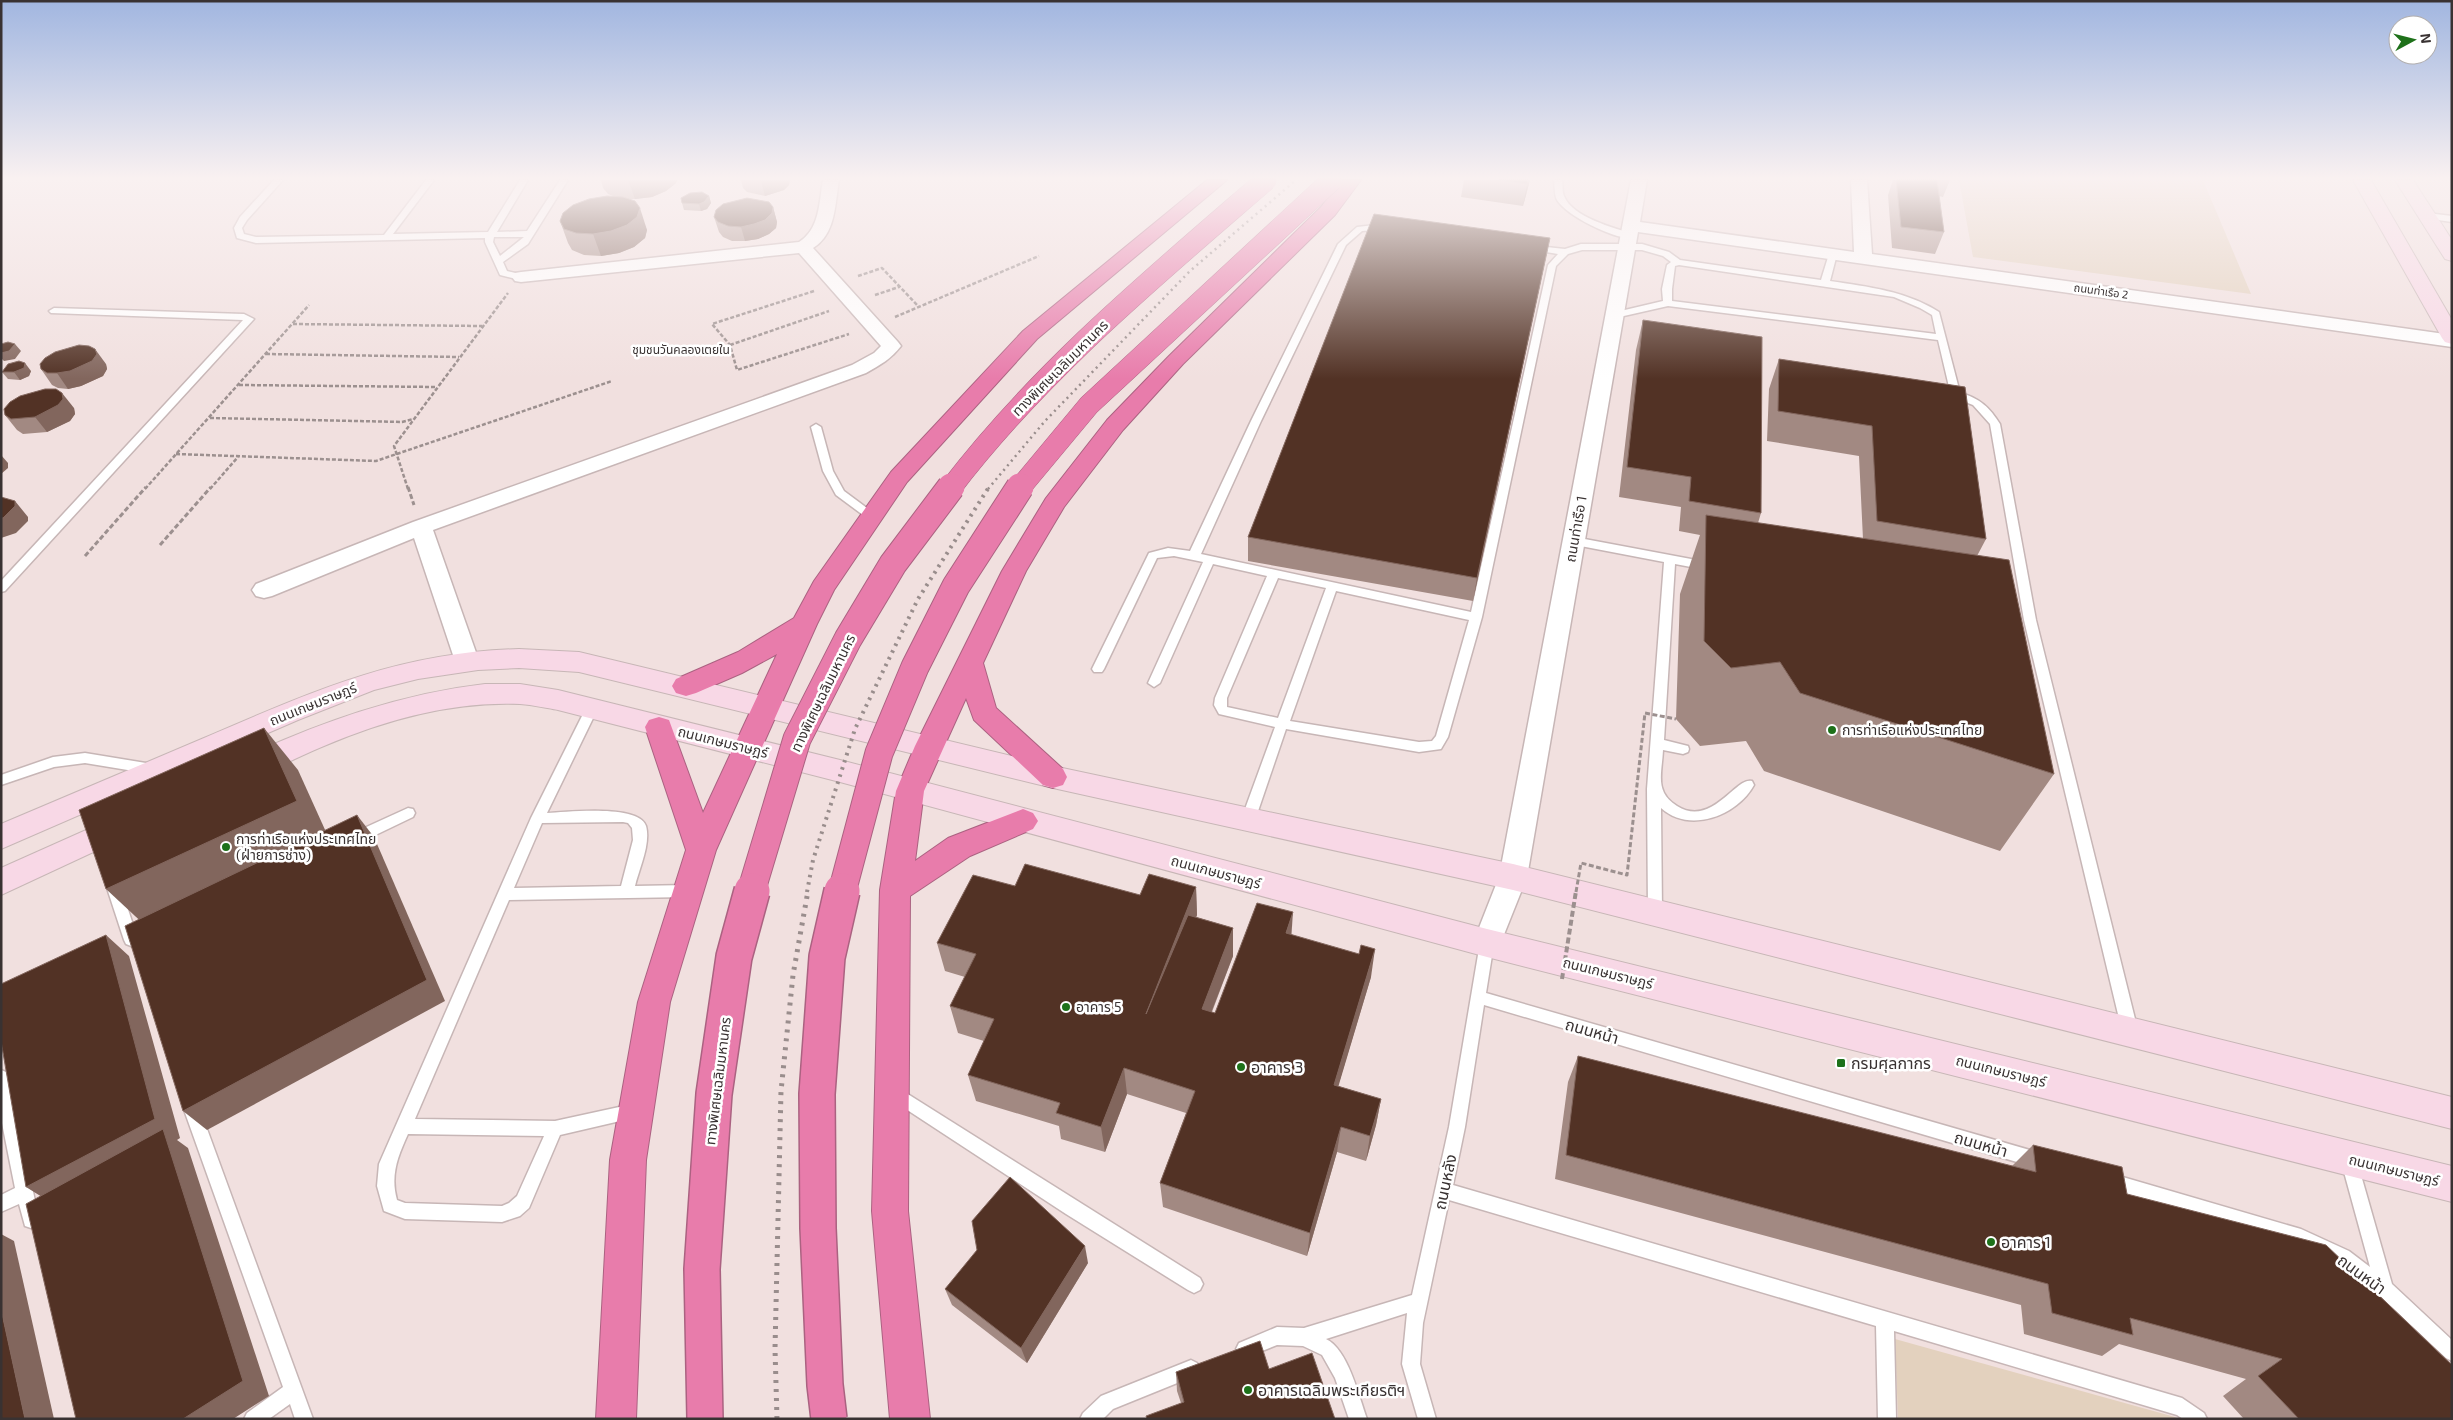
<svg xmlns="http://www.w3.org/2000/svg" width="2453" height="1420" font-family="'Exo 2','Noto Sans Thai',sans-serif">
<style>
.green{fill:#e3d1be}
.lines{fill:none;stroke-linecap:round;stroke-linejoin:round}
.lane-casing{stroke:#c7b6b6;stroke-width:3}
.street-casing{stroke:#c7b6b6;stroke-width:3}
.secondary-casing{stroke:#c7b6b6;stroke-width:2}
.highway-casing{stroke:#ab6281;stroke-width:2}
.path-far1{stroke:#9c908f;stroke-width:2.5;stroke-dasharray:4 2;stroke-linecap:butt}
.path{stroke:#9c908f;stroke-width:3;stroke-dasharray:5 2.5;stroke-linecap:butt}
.lane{fill:#fff;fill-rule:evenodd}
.street{fill:#fff;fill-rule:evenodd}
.secondary{fill:#f8d8e6;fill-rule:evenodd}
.highway{fill:#e87cab;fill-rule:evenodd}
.rail-far2{stroke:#998d8c;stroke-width:2.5;stroke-dasharray:2 4;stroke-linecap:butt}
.rail-far1{stroke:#998d8c;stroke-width:4;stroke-dasharray:2.5 5;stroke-linecap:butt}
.rail{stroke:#998d8c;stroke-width:5;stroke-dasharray:3 6;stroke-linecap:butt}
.highway-bridge-far2-casing{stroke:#ab6281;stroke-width:22;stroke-linecap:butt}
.highway-bridge-far1-casing{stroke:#ab6281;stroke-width:29;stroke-linecap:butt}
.highway-bridge-casing{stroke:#ab6281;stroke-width:38;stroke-linecap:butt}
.path-bridge-far1{stroke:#9c908f;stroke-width:3;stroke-dasharray:5 2.5;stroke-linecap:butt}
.path-bridge{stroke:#9c908f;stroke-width:4;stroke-dasharray:6 3;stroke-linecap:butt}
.highway-bridge-far2{stroke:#e87cab;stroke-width:21}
.highway-bridge-far1{stroke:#e87cab;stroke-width:27}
.highway-bridge{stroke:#e87cab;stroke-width:35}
.wall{fill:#a28982}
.shaded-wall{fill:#82665d}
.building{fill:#523225;stroke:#82665d}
.poi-dot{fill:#1e711a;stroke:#fff;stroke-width:2}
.labels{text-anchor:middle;stroke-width:5;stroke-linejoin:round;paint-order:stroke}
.far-street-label{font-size:11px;fill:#393232;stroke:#fff}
.far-neighbourhood-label{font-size:12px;fill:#393232;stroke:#fff}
.street-label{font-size:14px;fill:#393232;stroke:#fff}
.poi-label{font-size:14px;fill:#393232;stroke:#fff;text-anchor:start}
.near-street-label{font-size:16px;fill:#393232;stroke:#fff}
.near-poi-label{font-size:16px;fill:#393232;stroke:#fff;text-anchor:start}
</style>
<rect width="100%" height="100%" fill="#f1e0df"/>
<g class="green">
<polygon points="1959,180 2203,180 2251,294 1973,257"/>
<polygon points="1895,1339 2175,1417 2177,1419 1898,1419"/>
</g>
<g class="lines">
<defs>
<g id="lane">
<path d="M 274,180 L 283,180 L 247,220 L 242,228 L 244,234 L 256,237 L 384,235 L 426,180 L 434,180 L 393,234 L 488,232 L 520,180 L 528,180 L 497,232 L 527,231 L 560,180 L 568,180 L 528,244 L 503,262 L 507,271 L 524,275 L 525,277 L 521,280 L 500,275 L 485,242 L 485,238 L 256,243 L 237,238 L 234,228 L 240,217 ZM 494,237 L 524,237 L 500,256 L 493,242 Z"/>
<path d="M 1554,180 L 1562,180 C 1563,185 1562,192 1564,196 C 1572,217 1614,228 1633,234 L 1633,238 C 1615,240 1567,216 1557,200 C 1554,194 1555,187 1554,180 Z"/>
<polygon points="2427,213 2452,216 2452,222 2424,218 2424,214"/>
<path d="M 1384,224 L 1388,227 L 1387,229 L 1362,231 L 1346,245 L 1261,421 L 1201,554 L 1471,612 L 1548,265 L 1558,254 L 1528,249 L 1528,245 L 1565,249 L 1581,244 L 1642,244 L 1669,252 L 1680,260 L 1821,280 L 1829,254 L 1836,252 L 1837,254 L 1830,281 C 1869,287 1906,291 1939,312 L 1960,393 C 1980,398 1990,408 2000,424 L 2036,620 L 2138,1031 L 2135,1036 L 2130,1038 L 2125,1036 L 2122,1031 L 2024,620 L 1990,424 L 1973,405 L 1945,394 L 1950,391 L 1938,340 L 1668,306 L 1615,318 L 1612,317 L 1612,313 L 1663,301 L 1662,289 L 1667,265 L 1671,262 L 1663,256 L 1642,250 L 1582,250 L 1568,254 L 1556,266 L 1482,617 L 1448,737 L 1441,749 L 1419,752 L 1286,729 L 1255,820 L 1253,824 L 1248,825 L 1243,824 L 1241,820 L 1275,727 L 1219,714 L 1214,705 L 1215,698 L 1267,576 L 1213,564 L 1160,683 L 1154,687 L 1148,683 L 1203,562 L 1174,556 L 1157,558 L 1104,669 L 1102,672 L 1094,672 L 1092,669 L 1149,553 L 1168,548 L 1190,551 L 1251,421 L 1338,244 L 1357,227 ZM 1679,265 L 1894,297 L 1920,308 L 1932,315 L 1936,334 L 1672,301 L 1672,289 L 1675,266 ZM 1278,578 L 1326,588 L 1278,718 L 1227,707 L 1227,698 ZM 1336,591 L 1469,620 L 1436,736 L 1432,741 L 1419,742 L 1290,721 Z"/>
<polygon points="54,308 244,314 254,319 5,591 1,592 1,581 243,320 51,313 49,311"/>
<polygon points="816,424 821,427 833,471 844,491 875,514 876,516 875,518 867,518 836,495 823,471 811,427"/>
<path d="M 1574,537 L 1707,562 L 1713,566 L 1707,570 L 1675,564 L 1664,740 L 1688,746 L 1689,749 L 1688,752 L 1683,754 L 1663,750 C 1662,773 1654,792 1677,806 C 1712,828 1736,776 1752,781 L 1754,785 C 1737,816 1689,834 1661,808 L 1662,912 L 1660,916 L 1655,918 L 1650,916 L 1648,912 L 1647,789 L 1664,562 L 1570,544 L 1568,541 L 1570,538 Z"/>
<path d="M 592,703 L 598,708 L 547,813 C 567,812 639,804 646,826 C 651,844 639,869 635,886 L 688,885 L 693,887 L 695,891 L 693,895 L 688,897 L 509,900 L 415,1119 L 555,1121 L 633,1104 L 639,1106 L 641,1111 L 639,1116 L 633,1118 L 560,1135 L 529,1208 L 520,1216 L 502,1222 L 405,1219 L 384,1211 L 377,1186 L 379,1164 L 531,818 L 586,708 ZM 623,822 L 628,823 L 632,828 L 633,840 L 621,886 L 514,888 L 542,823 ZM 408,1134 L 544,1136 L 517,1196 L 509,1203 L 502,1206 L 405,1203 L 397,1200 C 390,1175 398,1156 408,1134 Z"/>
<polygon points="85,753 152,764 157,765 158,769 157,773 152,774 85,763 54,767 1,785 1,775 53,757"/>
<polygon points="408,808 413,809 415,813 413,817 361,842 356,843 351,842 349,838 351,834"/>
<polygon points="113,879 118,881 120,885 138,940 136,944 131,946 126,944 124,940 106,885 108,881"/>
<path d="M 1487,937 L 1492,939 L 1494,943 L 1486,993 L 2037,1152 L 2043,1154 L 2045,1160 L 2043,1166 L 2037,1168 L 1484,1005 L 1465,1127 L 1453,1185 L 2182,1398 L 2204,1413 L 2207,1419 L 2183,1419 L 2177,1415 L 1894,1331 L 1896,1419 L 1878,1419 L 1876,1326 L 1449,1200 L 1423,1323 L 1420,1364 L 1436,1419 L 1418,1419 L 1402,1364 L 1407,1313 L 1326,1339 C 1348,1349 1359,1397 1367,1419 L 1349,1419 L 1335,1378 L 1322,1355 L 1303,1346 L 1277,1345 L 1245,1358 L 1239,1355 L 1236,1349 L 1239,1343 L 1277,1327 L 1304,1328 L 1412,1295 L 1449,1127 L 1480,943 L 1482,939 Z"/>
<polygon points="1,1070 6,1072 9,1077 39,1220 37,1226 31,1228 25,1226 19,1204 1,1212 1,1195 15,1188 1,1118"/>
<polygon points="895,1086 1200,1278 1203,1284 1200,1290 1194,1293 1188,1290 1066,1214 889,1098 887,1093 889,1088"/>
<polygon points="191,1100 197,1102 199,1107 313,1419 295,1419 290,1404 269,1419 244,1419 247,1413 283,1387 183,1107 185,1102"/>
<polygon points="2349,1153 2355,1155 2357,1161 2392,1284 2452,1340 2452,1361 2446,1358 2379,1295 2337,1263 2299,1245 2109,1189 2103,1187 2101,1181 2103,1175 2109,1173 2301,1229 2349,1251 2370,1267 2341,1161 2343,1155"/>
<polygon points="1191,1360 1197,1363 1200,1369 1197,1375 1113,1409 1103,1419 1080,1419 1083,1413 1101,1396"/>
</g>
<g id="street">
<path d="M 823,180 L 839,180 C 835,203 836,234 813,248 L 898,342 L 901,346 C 891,359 880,365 866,373 L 433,530 L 479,661 L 476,667 L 467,670 L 458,667 L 455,661 L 414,538 L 272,596 L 264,598 L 256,596 L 252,590 L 256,584 L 413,522 L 852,365 L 874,353 L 881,346 L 799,253 L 521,282 L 515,281 L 512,277 L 515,273 L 521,272 L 799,242 C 820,229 819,202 823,180 Z"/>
<polygon points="1631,180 1647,180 1640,222 1854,252 1851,180 1867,180 1872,254 2452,335 2452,347 1638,232 1527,877 1497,952 1487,955 1477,952 1473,943 1499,877"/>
</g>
<g id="secondary">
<polygon points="2353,180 2371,180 2452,320 2452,344 2445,342 2442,338"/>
<polygon points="2395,180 2413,180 2452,240 2452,261 2445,259"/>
<path d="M 519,649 L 579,652 L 1053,766 L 1513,864 L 2452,1097 L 2452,1129 L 1513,890 L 1053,788 L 579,672 L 519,668 L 478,670 L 418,679 L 374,690 L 298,720 L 1,849 L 1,824 C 69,795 136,767 204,738 C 311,692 399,652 519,649 Z"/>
<path d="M 485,684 L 520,684 L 558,690 L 840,760 L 1487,929 L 2452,1166 L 2452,1202 L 1487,957 L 840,782 L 558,710 C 546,708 533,705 520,704 C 452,701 385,720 324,746 C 299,756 275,770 250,778 L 240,775 L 236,767 L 240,759 C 319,723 398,694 485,684 Z"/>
<polygon points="122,814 132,818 137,826 132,834 1,895 1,868"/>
</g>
<g id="highway">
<polygon points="1207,180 1227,180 1037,339 907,482 834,590 817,624 716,850 670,1002 646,1160 636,1419 596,1419 610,1160 638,1002 686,850 645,727 649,720 659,717 669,720 703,813 777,654 742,673 696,693 686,696 676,693 672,686 676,679 738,652 794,618 814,581 891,472 1023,331"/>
<polygon points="1342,180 1361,180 1335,215 1183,364 1123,430 1064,507 1026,571 983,663 996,708 1063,769 1067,777 1063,785 1053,788 1043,785 974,720 966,698 924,791 915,861 948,838 1023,809 1033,813 1038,821 1033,829 970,856 910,896 908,1211 930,1419 890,1419 872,1211 880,890 896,791 915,746 1002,571 1046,498 1107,420 1169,356 1321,207"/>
</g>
</defs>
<use href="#lane" class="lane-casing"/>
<use href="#street" class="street-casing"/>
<use href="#secondary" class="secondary-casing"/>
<use href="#highway" class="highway-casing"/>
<g class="path-far1">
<polyline points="858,276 882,268 919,307"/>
<polyline points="814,291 712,324 730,345 737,370 849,334"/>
<polyline points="875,295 899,287"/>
<polyline points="895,317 1039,256"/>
<polyline points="293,324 482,326"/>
<polyline points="730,345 829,311"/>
<polyline points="266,354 459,357"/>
<polyline points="239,385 437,387"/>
<polyline points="210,418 402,422 413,419"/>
<polyline points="176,454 376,461 612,381"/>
<polyline points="145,489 309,305"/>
<polyline points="210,489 238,457"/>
<polyline points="408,489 394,446 508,293"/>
</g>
<g class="path">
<polyline points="408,487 414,505"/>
<polyline points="160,545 211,487"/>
<polyline points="85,556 146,487"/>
</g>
<use href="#lane" class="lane"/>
<use href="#street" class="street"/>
<use href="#secondary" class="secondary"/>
<use href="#highway" class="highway"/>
<polyline class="rail-far2" points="988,489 1045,421 1190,271 1296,180"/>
<polyline class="rail-far1" points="807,892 813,860 855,729 918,599 989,487"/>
<polyline class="rail" points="777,1419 775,1349 781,1091 793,975 808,891"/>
<defs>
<g id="highway-bridge-far2">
<path d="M 950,489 C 1040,371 1155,276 1266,180"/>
<polyline points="1019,489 1089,405 1332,180"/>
</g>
<g id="highway-bridge-far1">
<polyline points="751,892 797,739 848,639 893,564 951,487"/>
<polyline points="842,892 879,753 915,667 956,586 1020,487"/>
</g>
<g id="highway-bridge">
<polyline points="705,1419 702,1269 714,1094 734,957 752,891"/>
<polyline points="829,1419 825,1385 818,1228 817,1094 827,957 842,891"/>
</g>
</defs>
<use href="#highway-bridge-far2" class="highway-bridge-far2-casing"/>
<use href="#highway-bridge-far1" class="highway-bridge-far1-casing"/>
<use href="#highway-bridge" class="highway-bridge-casing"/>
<polyline class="path-bridge-far1" points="1576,892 1581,863 1627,875 1645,713 1676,719"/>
<polyline class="path-bridge" points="1562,979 1576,891"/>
<use href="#highway-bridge-far2" class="highway-bridge-far2"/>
<use href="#highway-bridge-far1" class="highway-bridge-far1"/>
<use href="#highway-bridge" class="highway-bridge"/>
</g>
<g class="wall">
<polygon points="601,180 677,180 676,183 666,191 652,197 635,199 630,199 647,230 645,238 634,247 619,253 601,256 584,255 572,250 568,243 560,221 613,196 608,194 603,188"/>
<polygon points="741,180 790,180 789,185 784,190 765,196 747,192 743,188"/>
<polygon points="1464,180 1530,180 1523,206 1461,197"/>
<polygon points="1893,180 1950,180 1943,197 1939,196 1944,232 1935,254 1892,248 1888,195"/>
<polygon points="709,196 711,203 707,209 701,211 684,210 682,203"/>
<polygon points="773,207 777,222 776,228 769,234 758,239 745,241 732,241 723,237 719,232 714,217"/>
<polygon points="1550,238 1473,601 1248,561 1248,537"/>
<polygon points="1643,320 1761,513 1758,523 1863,539 1859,456 1767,441 1769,389 1779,359 1965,387 1986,539 1977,556 2054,774 2000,851 1764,771 1746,741 1700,746 1676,719 1680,594 1700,535 1679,531 1681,507 1619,497 1636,350"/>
<polygon points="106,364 107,369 103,376 81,386 68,389 58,388 52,385 41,369"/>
<polygon points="31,371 29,376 20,380 8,379 2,372"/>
<polygon points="74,408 75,414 70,421 47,432 23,434 17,430 5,415"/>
<polygon points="1015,886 1140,895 1196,887 1197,915 1196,917 1233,928 1233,956 1212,1012 1215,1013 1291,934 1371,977 1338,1086 1381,1099 1376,1125 1366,1161 1337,1152 1307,1256 1163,1207 1160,1183 1186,1113 1127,1094 1105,1152 1061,1139 1059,1126 976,1101 968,1075 984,1041 958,1033 950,1006 965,977 945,971 937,943"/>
<polygon points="1578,1056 2012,1166 2033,1145 2127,1194 2452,1419 2244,1419 2223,1396 2246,1379 2119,1344 2102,1356 2024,1334 2021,1305 1555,1179 1568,1082"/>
<polygon points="1088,1263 1027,1363 952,1305 945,1289"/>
<polygon points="1269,1369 1181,1403 1177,1391 1176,1372"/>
</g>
<g class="shaded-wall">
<polygon points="628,180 677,180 676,183 666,191 652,197 635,199"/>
<polygon points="764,180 790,180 789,185 784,190 765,196 761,181"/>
<polygon points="1528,180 1530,180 1523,206 1527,184"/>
<polygon points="709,196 711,203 707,209 701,211 699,204"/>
<polygon points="773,207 777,222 776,228 769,234 758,239 745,241 741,227"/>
<polygon points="640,208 647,230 645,238 634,247 619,253 601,256 593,234"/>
<polygon points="1550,238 1545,259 1473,601 1477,578"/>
<polygon points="15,344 21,351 15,359 4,361 1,358 1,353"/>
<polygon points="95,349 106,364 107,369 103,376 81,386 68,389 57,373"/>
<polygon points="25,363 31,371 29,376 20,380 14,372"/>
<polygon points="62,393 74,408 75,414 70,421 47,432 35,417"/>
<polygon points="1,455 8,463 8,468 1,474"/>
<polygon points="15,501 28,517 28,521 16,533 1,538 1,518"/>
<polygon points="264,728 298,770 331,843 149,929 106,889"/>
<polygon points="357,815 374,837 445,1001 207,1130 183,1111"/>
<polygon points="1196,887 1197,915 1148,1041 1146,1014"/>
<polygon points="1293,912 1291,941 1286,933"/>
<polygon points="1233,928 1233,956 1202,1036 1202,1009"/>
<polygon points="106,935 129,956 180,1138 177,1140 188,1148 269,1396 233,1419 183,1419 55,1205 26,1187"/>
<polygon points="1375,949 1371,977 1331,1111 1334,1085"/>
<polygon points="1124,1068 1127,1094 1105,1152 1101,1127"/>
<polygon points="1381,1099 1376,1125 1366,1161 1370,1136"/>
<polygon points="1341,1127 1337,1152 1307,1256 1310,1233"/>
<polygon points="1,1234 14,1241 54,1419 25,1419 1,1309"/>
<polygon points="1085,1246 1088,1263 1027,1363 1021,1348"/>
</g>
<g class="building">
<polygon points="1499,180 1528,180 1527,184"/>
<polygon points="1896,180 1937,180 1944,232 1901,227"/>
<polygon points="702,192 709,196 704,202 699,204 682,203 681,198 690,193"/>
<polygon points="607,196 623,197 635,201 640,208 637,217 627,225 611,231 593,234 576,233 564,229 560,221 563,213 573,205 589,199"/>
<polygon points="747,198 769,202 773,207 772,213 765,220 754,224 741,227 728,226 718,222 714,217 716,210 723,204"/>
<polygon points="1374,214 1550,238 1477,578 1248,537"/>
<polygon points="1643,320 1762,337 1761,513 1689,501 1691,477 1627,467"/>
<polygon points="8,342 15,344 9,351 1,353 1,344"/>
<polygon points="79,345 89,346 95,349 97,354 92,361 70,371 57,373 47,373 41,369 40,364 45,358 55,352"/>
<polygon points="1779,359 1965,387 1986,539 1877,521 1872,426 1778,411"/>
<polygon points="19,361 25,363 24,368 14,372 2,372 8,364"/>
<polygon points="45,389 56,389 62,393 63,399 58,405 35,417 11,419 5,415 4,409 10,402 20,396"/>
<polygon points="1,497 15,501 15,506 3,518 1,518"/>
<polygon points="1706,515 2009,560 2054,774 1800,693 1780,662 1731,668 1704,641"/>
<polygon points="264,728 297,801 106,889 79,810"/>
<polygon points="357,815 427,980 183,1111 125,926"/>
<polygon points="1025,864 1140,895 1149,874 1196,887 1146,1014 1188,915 1233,928 1202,1009 1215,1013 1257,903 1293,912 1286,933 1359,954 1361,945 1375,949 1334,1085 1381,1099 1370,1136 1341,1127 1310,1233 1160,1183 1195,1091 1124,1068 1101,1127 1056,1113 1060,1103 968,1075 994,1019 950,1006 976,954 937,943 973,875 1015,886"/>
<polygon points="106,935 155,1119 26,1187 1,1041 1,984"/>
<polygon points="1578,1056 2036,1172 2033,1145 2122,1167 2127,1194 2326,1245 2452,1365 2452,1419 2299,1419 2258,1376 2282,1359 2130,1318 2133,1335 2052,1313 2048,1284 1566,1155"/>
<polygon points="163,1129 243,1381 183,1419 76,1419 26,1204"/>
<polygon points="1010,1177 1085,1246 1021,1348 945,1289 977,1250 972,1221"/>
<polygon points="1,1309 25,1419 1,1419"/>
<polygon points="1260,1341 1269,1369 1312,1353 1335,1419 1147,1419 1146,1416 1184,1402 1176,1372"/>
</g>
<linearGradient id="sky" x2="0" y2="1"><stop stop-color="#a1b6e0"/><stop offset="0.47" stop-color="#f9f1f1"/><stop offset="1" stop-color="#f9f1f1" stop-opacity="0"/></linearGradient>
<rect width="2453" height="379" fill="url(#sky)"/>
<g class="poi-dot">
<circle cx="1832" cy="730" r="5"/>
<circle cx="226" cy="847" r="5"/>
<circle cx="1066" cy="1007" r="5"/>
<rect x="1836" y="1058" width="10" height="10" rx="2.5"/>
<circle cx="1241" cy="1067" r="5"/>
<circle cx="1991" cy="1242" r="5"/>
<circle cx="1248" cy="1390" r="5"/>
</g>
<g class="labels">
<g class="far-street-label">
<text transform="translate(2101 291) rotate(8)" y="4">ถนนท่าเรือ 2</text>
</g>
<g class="far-neighbourhood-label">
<text x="681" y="354">ชุมชนวันคลองเตยใน</text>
</g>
<g class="street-label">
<text transform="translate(1060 368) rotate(-45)" y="5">ทางพิเศษเฉลิมมหานคร</text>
<text transform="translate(1576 529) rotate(-80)" y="5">ถนนท่าเรือ 1</text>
<text transform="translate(823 693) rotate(-64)" y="5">ทางพิเศษเฉลิมมหานคร</text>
<text transform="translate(313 704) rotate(-22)" y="5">ถนนเกษมราษฎร์</text>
<text transform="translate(723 742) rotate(14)" y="5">ถนนเกษมราษฎร์</text>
<text transform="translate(1216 872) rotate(15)" y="5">ถนนเกษมราษฎร์</text>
<text transform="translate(1608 973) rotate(14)" y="5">ถนนเกษมราษฎร์</text>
<text transform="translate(2001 1071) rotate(14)" y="5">ถนนเกษมราษฎร์</text>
<text transform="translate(718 1081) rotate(-83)" y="5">ทางพิเศษเฉลิมมหานคร</text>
<text transform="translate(2394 1170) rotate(14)" y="5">ถนนเกษมราษฎร์</text>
</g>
<g class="poi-label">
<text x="1842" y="735">การท่าเรือแห่งประเทศไทย</text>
<text x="236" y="844">การท่าเรือแห่งประเทศไทย<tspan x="236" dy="16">(ฝ่ายการช่าง)</tspan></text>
<text x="1076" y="1012">อาคาร 5</text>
</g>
<g class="near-street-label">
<text transform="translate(1592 1031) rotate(16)" y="6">ถนนหน้า</text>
<text transform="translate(1981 1144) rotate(16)" y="6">ถนนหน้า</text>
<text transform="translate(1445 1182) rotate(-78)" y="6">ถนนหลัง</text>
<text transform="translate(2362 1274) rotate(36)" y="6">ถนนหน้า</text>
</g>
<g class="near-poi-label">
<text x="1851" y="1069">กรมศุลกากร</text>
<text x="1251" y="1073">อาคาร 3</text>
<text x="2001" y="1248">อาคาร 1</text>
<text x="1258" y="1396">อาคารเฉลิมพระเกียรติฯ</text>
</g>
</g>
<rect width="2453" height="1420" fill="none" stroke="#393232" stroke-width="5"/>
<g transform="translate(2413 40) rotate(83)"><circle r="24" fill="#ffffff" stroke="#b0adad"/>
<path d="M0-4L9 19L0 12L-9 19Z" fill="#1e711a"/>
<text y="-8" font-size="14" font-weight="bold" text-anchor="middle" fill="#393232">N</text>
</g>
</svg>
